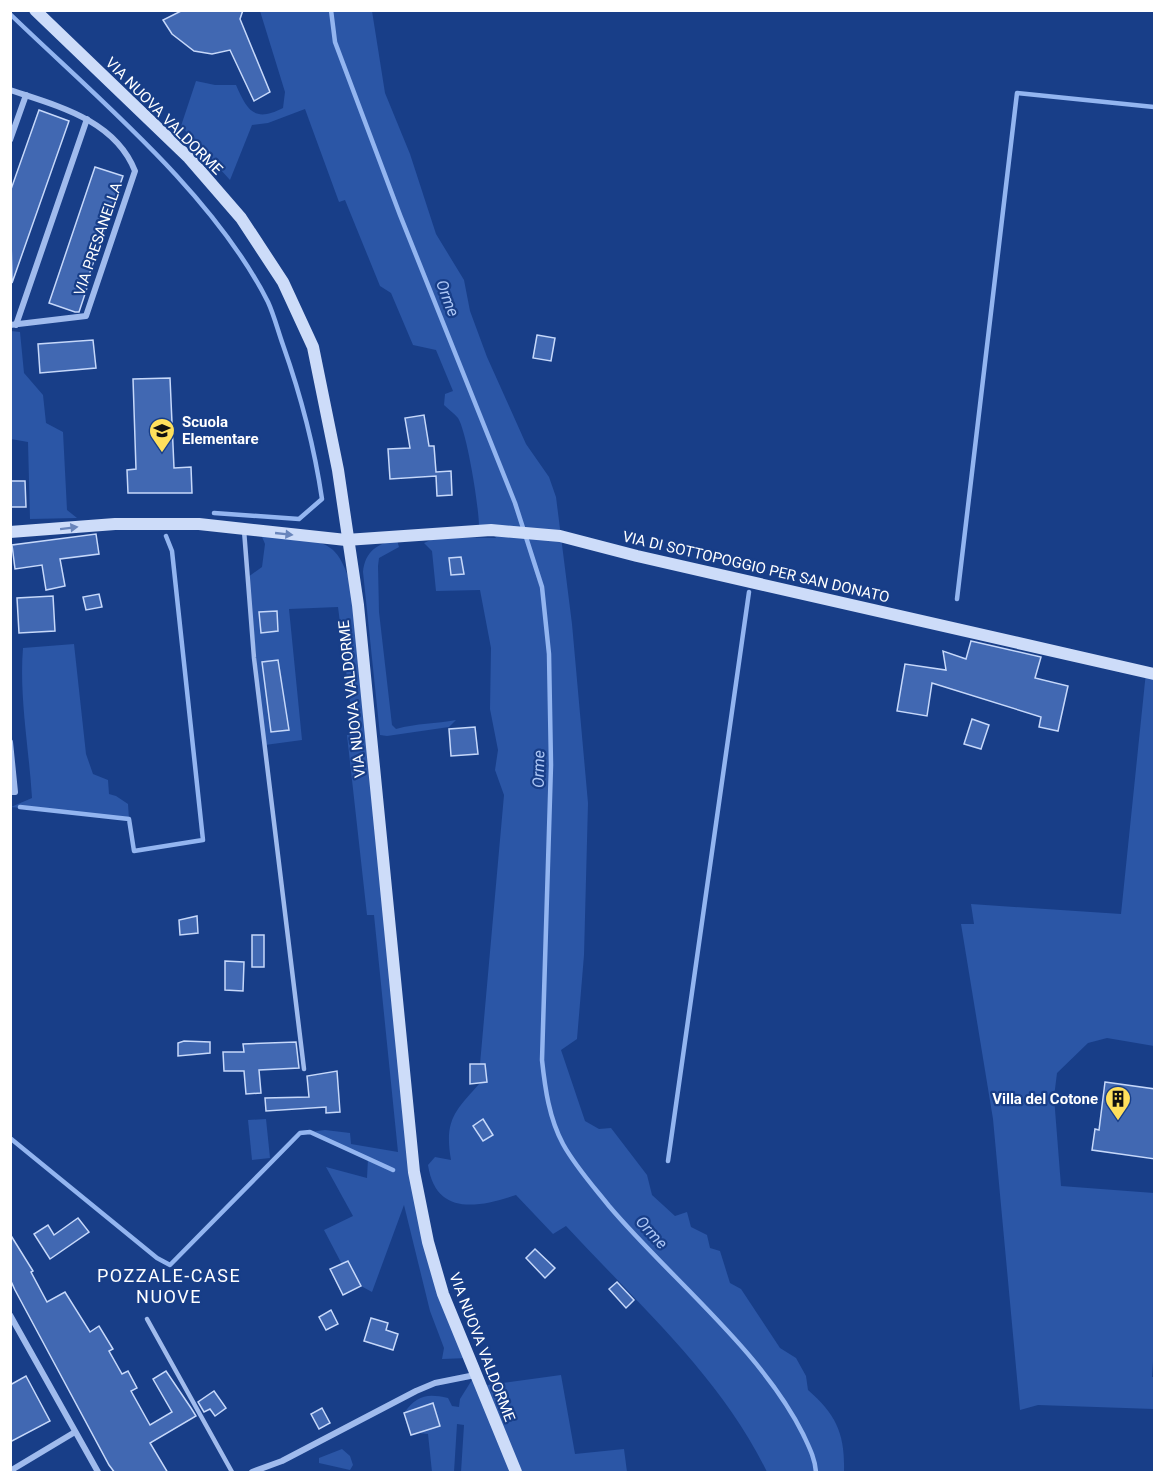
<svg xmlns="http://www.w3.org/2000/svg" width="1165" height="1483" font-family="Roboto,sans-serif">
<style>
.green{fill:#2b56a6}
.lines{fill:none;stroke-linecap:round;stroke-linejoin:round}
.stream{stroke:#93b5f0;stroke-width:4.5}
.building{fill:#4168b2;stroke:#c6d8fa;stroke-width:1.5}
.lane{stroke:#a0bbed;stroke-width:4.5}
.street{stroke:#a0bbed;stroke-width:6}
.secondary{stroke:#cddcf9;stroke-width:12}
.oneway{fill:#6985bb}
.labels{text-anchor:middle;stroke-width:4.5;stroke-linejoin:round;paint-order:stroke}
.street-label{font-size:15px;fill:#fff;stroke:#183e88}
.poi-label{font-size:15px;font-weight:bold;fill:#fff;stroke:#183e88;text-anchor:start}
.water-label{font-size:16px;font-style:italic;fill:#acc6f5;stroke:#183e88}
.quarter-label{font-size:18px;letter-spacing:1.5px;fill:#fff;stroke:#183e88}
</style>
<rect width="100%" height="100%" fill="#183e88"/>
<g class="green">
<path d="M 260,11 L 372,11 L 385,93 L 410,154 L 436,234 L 464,280 L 470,311 L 487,357 L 526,444 L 549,477 L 556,497 L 572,624 L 588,803 L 584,955 L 577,1039 L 561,1050 L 585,1121 L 599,1129 L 611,1128 L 647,1175 L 652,1195 L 675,1216 L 687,1212 L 691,1227 L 707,1235 L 710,1248 L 720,1251 L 730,1283 L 741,1289 L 780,1348 L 796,1358 L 806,1376 L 808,1390 C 837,1415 845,1435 844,1472 L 767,1472 C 721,1377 637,1303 566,1226 L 553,1234 L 516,1195 C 479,1207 436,1217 428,1165 L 435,1157 L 451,1160 C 444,1120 455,1111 480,1083 L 487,1082 L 485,1064 L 480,1064 L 504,795 L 495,770 L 498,750 L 490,709 L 491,648 L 480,590 L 436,591 L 432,551 L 424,543 L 437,537 L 496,538 L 491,530 L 479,530 C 480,512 467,432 458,418 C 454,413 448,409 444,405 L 445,394 L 453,391 L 436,350 L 413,345 L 391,293 L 380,286 L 345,200 L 339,202 L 305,109 L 268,123 L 252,125 L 230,180 L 181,126 L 196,81 L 215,85 L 236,85 C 247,110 254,123 283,108 L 285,92 Z"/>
<polygon points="11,331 20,332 24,373 43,395 46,423 63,432 67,510 77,518 30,519 28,442 11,439"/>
<path d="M 260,532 C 279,535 319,537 333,550 C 346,562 351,588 358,605 L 386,909 L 428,1242 L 468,1358 L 442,1359 L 444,1348 L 430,1311 L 404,1205 L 372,1292 L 361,1286 L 352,1269 L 346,1272 L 324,1230 L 353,1216 L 326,1167 L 367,1178 L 368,1159 L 310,1132 L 325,1130 L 350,1133 L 351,1144 L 398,1152 L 374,915 L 367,915 L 347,735 L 354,734 L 338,607 L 289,609 L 302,740 L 265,745 L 248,577 L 262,567 L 265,544 Z"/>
<path d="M 397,540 L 399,547 L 379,558 L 378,566 L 379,612 L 392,725 L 396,729 C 417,723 436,724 456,720 L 449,727 L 387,736 L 380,735 L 363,572 C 365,551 378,543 397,540 Z"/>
<path d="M 74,644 L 86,754 L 93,774 L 108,780 L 109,794 L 116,796 L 128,804 L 129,819 L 11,807 L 32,798 C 29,748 19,697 23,648 Z"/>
<polygon points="1146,672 1154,674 1154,1046 1107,1038 1088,1043 1057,1073 1054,1097 1061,1186 1154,1193 1154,1346 1152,1377 1154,1377 1154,1409 1038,1405 1020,1410 993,1119 961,924 974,924 971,904 1121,914"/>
<polygon points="266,1119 270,1158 252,1160 248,1120"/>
<path d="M 475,1375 L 480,1386 L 561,1375 L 575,1454 L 624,1449 L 627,1472 L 461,1472 L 464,1425 L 457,1424 L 454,1472 L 432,1472 L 428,1434 L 419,1433 L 440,1425 L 433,1403 L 404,1413 C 417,1395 427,1393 448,1398 L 452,1406 L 459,1407 L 460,1399 Z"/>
<polygon points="342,1449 350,1456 353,1465 350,1470 319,1463 319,1458"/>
</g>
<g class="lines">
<g class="stream">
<path d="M 331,10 L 335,42 L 400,215 L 515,503 L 542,587 L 549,654 L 551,765 L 542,1060 C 545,1088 549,1118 563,1144 C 575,1166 593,1186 609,1206 C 670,1278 762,1351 803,1434 C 809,1447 815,1458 816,1472"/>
<path d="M 10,14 C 97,98 213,193 268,302 C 274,315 278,331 283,345 C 301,396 314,445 322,499 L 299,519 L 214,513"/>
<polyline points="957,599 1017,93 1154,107"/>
<polyline points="20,807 129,819 134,851 203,840 172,551 166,536"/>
<polyline points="10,1138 157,1258 170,1265 300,1133 310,1132 393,1170"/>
<polyline points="668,1161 749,592"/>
</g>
</g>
<g class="building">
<polygon points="183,10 243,10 240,19 270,92 254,101 230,50 212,54 194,51 172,34 163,20"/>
<polygon points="39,110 69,121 12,283 10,192"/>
<polygon points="95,167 123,176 86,284 88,285 79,312 75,312 49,303"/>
<polygon points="537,335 555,338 551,361 533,358"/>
<polygon points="93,340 96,368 40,373 38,344"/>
<polygon points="170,378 174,468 191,467 192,493 128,493 127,470 136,469 133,379"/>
<polygon points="424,415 429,446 434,446 436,472 451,471 452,495 437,496 436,476 390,479 388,449 410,448 405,418"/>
<polygon points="10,481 25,481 26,507 10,507"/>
<polygon points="96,534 99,554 60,559 65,586 46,590 42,565 15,569 12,545"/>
<polygon points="461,557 464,574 451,575 449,558"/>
<polygon points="99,594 102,607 86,610 83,597"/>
<polygon points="53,596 55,631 19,633 17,598"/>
<polygon points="277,611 278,631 261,633 259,612"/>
<polygon points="971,641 1041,657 1035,678 1068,686 1058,731 1039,727 1041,717 932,683 927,716 897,711 905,664 946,670 943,651 966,659"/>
<polygon points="278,660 289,730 271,732 262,662"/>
<polygon points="972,719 989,725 981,749 964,744"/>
<polygon points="475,727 478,754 451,756 449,729"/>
<polygon points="197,916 198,933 180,935 179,920"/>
<rect x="252" y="935" width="12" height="32"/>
<polygon points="225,961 244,962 243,991 225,990"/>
<polygon points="184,1041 210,1042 210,1053 178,1056 178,1043"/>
<polygon points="296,1042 299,1068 259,1070 261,1093 246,1094 244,1071 224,1071 223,1052 244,1052 243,1044"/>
<polygon points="470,1064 485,1064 487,1082 470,1084"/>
<polygon points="337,1071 340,1112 326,1113 326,1107 266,1111 265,1098 309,1097 307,1076"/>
<polygon points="1105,1082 1155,1089 1155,1159 1092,1150 1095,1129 1099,1130"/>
<polygon points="483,1119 493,1135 483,1141 473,1126"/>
<polygon points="78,1218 89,1232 50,1259 34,1234 48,1225 54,1235"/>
<polygon points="10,1234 33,1271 31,1272 47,1302 65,1292 90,1332 99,1326 113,1349 109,1351 122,1374 128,1371 137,1388 131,1391 150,1425 172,1412 153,1379 166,1371 191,1408 196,1416 150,1443 168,1473 115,1473 109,1465 15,1290 10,1279"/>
<polygon points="535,1249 555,1268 545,1278 526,1258"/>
<polygon points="348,1261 361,1286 343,1295 330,1269"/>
<polygon points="617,1282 634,1300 626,1308 609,1289"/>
<polygon points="331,1310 338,1324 326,1330 319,1317"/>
<polygon points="371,1318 388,1323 386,1330 398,1334 393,1350 364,1341"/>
<polygon points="26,1376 50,1421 10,1442 10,1385"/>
<polygon points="214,1391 226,1408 215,1416 210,1409 204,1412 198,1402"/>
<polygon points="433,1403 440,1426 411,1435 404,1413"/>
<polygon points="322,1408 330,1423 319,1429 311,1414"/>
</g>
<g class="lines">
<g class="lane">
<polyline points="244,530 254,658 304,1069"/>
<polyline points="147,1319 232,1472"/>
</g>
<g class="street">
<path d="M 10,90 C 58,106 115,120 135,171 L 86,316 L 10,325"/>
<polyline points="10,140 26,95"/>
<polyline points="16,325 87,119"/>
<polyline points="10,742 15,792 10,792"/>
<polyline points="10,1315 98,1472"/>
<polyline points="10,1471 75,1432"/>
<polyline points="252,1472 282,1461 416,1391 435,1383 475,1375"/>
</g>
<g class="secondary">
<polyline points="35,10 189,158 241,218 283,282 313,347 338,470 358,605 414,1172 428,1242 443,1294 516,1472"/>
<polyline points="10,532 115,524 199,524 346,540 491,530 560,536 637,556 1154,674"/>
</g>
</g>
<defs><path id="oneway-solid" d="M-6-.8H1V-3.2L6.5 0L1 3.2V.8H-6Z" transform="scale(1.5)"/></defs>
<g class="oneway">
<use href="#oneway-solid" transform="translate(69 528) rotate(-7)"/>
<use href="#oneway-solid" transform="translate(284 534) rotate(6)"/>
</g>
<defs>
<symbol id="school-pin" viewBox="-11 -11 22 30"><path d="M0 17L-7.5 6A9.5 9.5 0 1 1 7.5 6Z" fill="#ffe05c" stroke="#183e88"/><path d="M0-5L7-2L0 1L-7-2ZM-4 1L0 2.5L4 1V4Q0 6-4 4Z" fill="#111"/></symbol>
<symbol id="building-pin" viewBox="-11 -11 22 30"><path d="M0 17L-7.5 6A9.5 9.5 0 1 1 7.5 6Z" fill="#ffe05c" stroke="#183e88"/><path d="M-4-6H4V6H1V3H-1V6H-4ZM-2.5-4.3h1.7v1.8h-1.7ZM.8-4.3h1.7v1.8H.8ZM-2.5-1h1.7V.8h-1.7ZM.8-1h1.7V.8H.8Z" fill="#111"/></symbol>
</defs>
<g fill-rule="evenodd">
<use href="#school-pin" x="147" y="416" width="30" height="40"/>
<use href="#building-pin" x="1103" y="1084" width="30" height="40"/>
</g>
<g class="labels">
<g class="street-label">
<text transform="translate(164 116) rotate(45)" y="5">VIA NUOVA VALDORME</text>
<text transform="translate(98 239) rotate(-71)" y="5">VIA PRESANELLA</text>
<text transform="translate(756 567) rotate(13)" y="5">VIA DI SOTTOPOGGIO PER SAN DONATO</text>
<text transform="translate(352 699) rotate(-96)" y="5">VIA NUOVA VALDORME</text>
<text transform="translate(482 1347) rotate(69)" y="5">VIA NUOVA VALDORME</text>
</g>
<g class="poi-label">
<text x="182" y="427">Scuola<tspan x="182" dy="17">Elementare</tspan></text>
<text x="1098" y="1104" text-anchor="end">Villa del Cotone</text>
</g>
<g class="water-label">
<text transform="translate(448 298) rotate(69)" y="6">Orme</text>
<text transform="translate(538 769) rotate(-89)" y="6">Orme</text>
<text transform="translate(652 1232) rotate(47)" y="6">Orme</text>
</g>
<g class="quarter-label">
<text x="169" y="1282">POZZALE-CASE<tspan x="169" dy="21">NUOVE</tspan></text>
</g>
</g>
<rect width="1165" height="1483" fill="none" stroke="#ffffff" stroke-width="24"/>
</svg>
